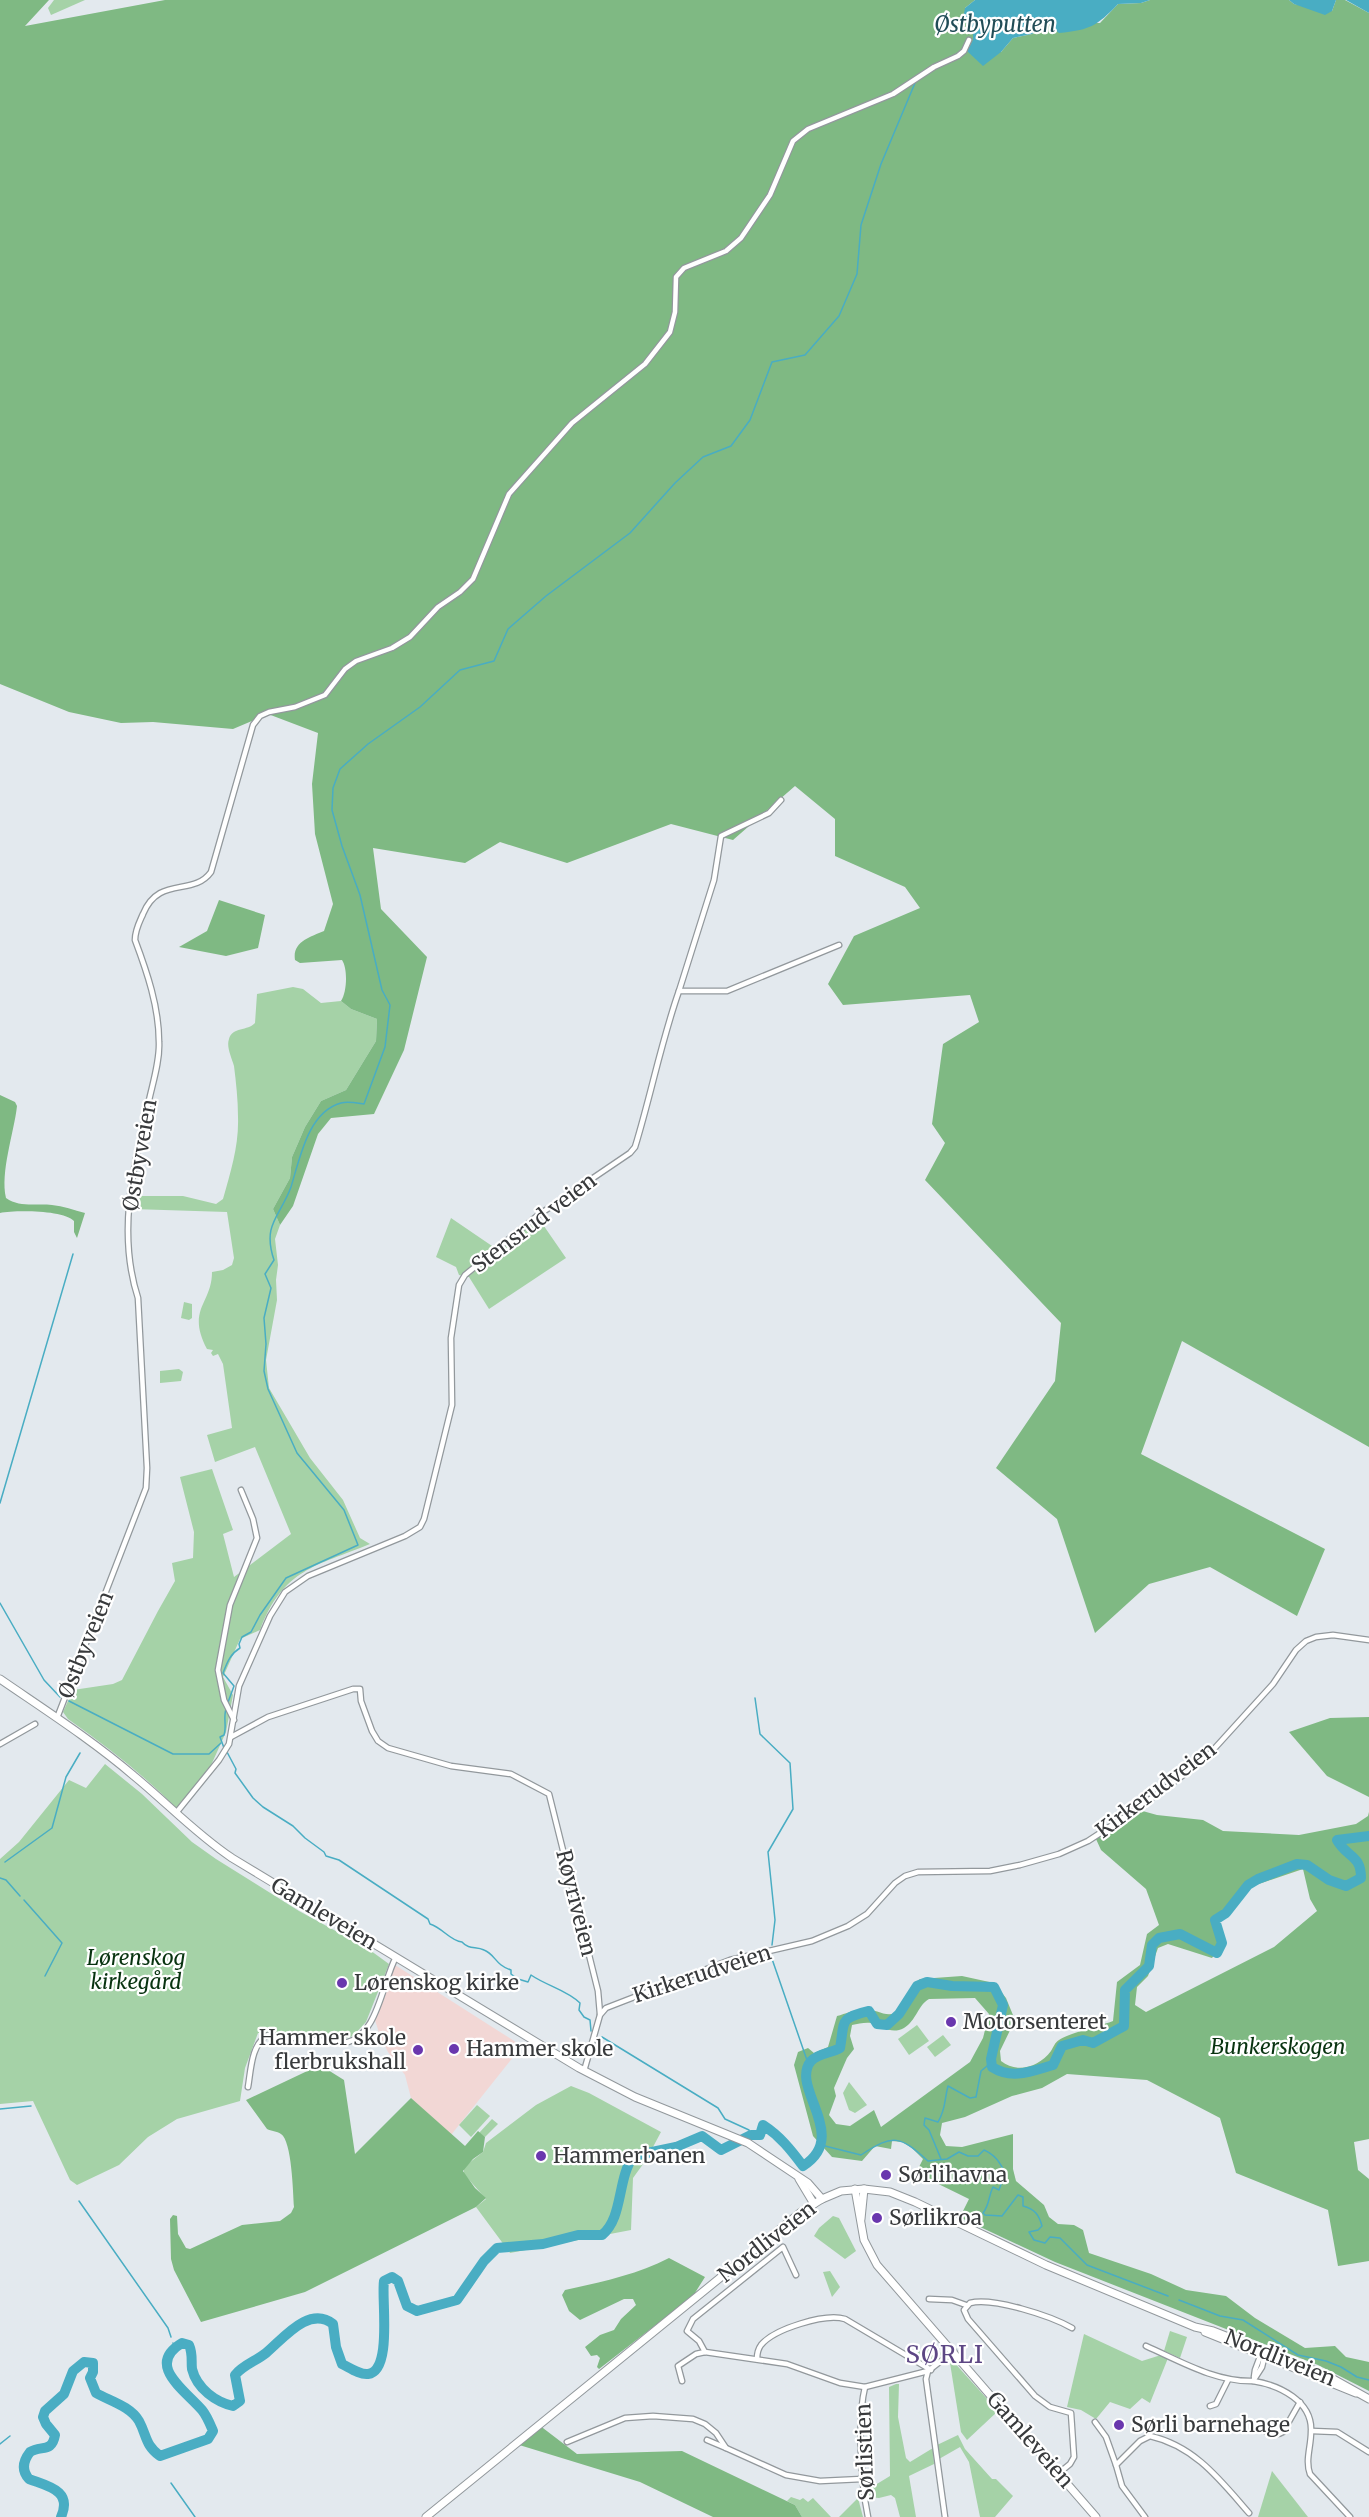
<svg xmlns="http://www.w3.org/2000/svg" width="1369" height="2517" font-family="Merriweather,serif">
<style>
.education{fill:#f2d7d5}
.green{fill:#a5d2a7}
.forest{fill:#7fb983;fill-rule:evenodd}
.water{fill:#49adc3}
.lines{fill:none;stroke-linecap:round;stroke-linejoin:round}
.stream{stroke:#49adc3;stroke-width:1.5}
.river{stroke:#49adc3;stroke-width:10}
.street-casing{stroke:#92989c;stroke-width:7}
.secondary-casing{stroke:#92989c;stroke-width:9}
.street{stroke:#fff;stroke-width:4.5}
.secondary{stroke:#fff;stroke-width:7}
.poi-dot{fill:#6a37ae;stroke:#fff;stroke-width:2}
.labels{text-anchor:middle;stroke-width:4.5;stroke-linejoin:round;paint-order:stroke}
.street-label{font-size:21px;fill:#383a3c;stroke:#fff}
.park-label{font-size:21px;font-style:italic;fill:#083310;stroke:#fff}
.poi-label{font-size:21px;fill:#383a3c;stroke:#fff;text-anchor:start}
.water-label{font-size:22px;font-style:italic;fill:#214d57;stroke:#fff}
.quarter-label{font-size:24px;letter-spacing:1.5px;fill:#5d4784;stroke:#fff}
</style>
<rect width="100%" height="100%" fill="#e3e9ee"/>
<polygon class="education" points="395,1965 522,2046 451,2135 411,2098 405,2075 388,2052 380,2036 375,2020"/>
<g class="green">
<polygon points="54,0 85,0 51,15 48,8"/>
<path d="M 293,987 L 303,989 L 321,1003 L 341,1001 L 351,1009 L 377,1019 L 376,1041 L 346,1090 L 321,1101 L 305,1127 L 292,1157 L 290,1178 L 273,1209 L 280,1225 L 275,1239 L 278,1265 L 276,1280 L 277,1300 L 266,1360 L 269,1388 L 310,1458 L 343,1500 L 360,1538 L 370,1544 C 316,1566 283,1569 260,1630 L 240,1639 L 223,1677 L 233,1695 L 226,1732 L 208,1772 L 176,1808 C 143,1774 107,1747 68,1719 L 63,1712 L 73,1690 L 113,1684 L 122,1680 L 158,1611 L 175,1581 L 172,1563 L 193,1558 L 194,1532 L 180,1477 L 212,1469 L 233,1530 L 223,1534 L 234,1577 L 291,1534 L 255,1447 L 215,1462 L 207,1435 L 232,1428 L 223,1364 L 218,1354 L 213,1356 L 211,1353 L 213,1350 L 207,1349 C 186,1309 212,1304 212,1272 L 223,1270 L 232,1265 L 234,1258 L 227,1212 L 132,1209 L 132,1196 L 183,1196 L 216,1204 L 223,1199 C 231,1171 239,1145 238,1117 C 238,1100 236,1082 234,1066 C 232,1058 226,1047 229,1039 C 232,1027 248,1031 255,1023 L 257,994 Z"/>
<polygon points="537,1216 566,1258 489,1309 469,1277 459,1275 456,1267 436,1257 451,1218 495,1248"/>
<polygon points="184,1302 192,1304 192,1318 189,1320 181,1318"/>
<polygon points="179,1369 183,1372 181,1381 160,1383 160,1371"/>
<polygon points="105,1764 142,1794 192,1842 216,1859 299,1911 367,1948 389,1964 366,2022 353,2036 342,2039 289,2032 258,2033 245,2068 240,2101 177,2119 148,2137 119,2165 77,2185 70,2180 33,2101 0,2104 0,1859 19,1842 69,1780 86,1788"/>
<polygon points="917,2025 929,2041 909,2055 898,2039"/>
<polygon points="943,2035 951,2045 935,2057 927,2047"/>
<polygon points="849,2082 867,2105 855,2113 849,2110 843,2093"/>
<polygon points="571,2086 589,2093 661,2132 646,2160 633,2178 631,2230 510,2253 476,2207 486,2199 464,2174 464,2167 483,2152 486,2143 536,2105"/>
<polygon points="477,2105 490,2116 471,2137 459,2125"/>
<polygon points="492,2119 498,2124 485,2137 479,2133"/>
<polygon points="833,2216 839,2218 856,2251 845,2259 814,2236 819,2228"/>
<polygon points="830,2271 840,2287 832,2297 823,2272"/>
<polygon points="1170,2331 1187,2337 1180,2358 1164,2351"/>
<polygon points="1084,2334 1142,2361 1161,2355 1168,2358 1150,2403 1142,2398 1130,2409 1110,2402 1096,2419 1081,2410 1067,2407"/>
<polygon points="933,2344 942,2354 934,2361 926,2364 912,2355"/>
<polygon points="952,2360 998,2411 967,2440 961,2432 950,2363"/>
<polygon points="896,2384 899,2384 898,2417 906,2458 910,2462 933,2448 934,2464 909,2476 916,2517 900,2517 895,2498 891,2495 879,2498 868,2497 867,2490 890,2476 889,2387"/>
<polygon points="958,2435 965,2449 992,2479 996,2479 1013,2496 995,2517 980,2517 969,2462 960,2447 939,2459 937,2445"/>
<polygon points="1272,2471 1308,2517 1258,2517"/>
<polygon points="791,2497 800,2500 803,2498 808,2502 813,2498 831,2517 802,2517 795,2505 787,2501"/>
<polygon points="858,2498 863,2517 839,2517"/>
</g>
<g class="forest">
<path d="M 0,0 L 49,0 L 25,26 L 165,0 L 975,0 L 965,8 L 973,33 L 973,40 L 1001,52 L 1013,38 L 1032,34 L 1047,22 L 1100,23 L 1118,4 L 1141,3 L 1150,0 L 1289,0 L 1294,4 L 1332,11 L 1336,0 L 1345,0 L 1369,13 L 1369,1447 L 1182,1341 L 1141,1454 L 1325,1549 L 1297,1616 L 1210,1567 L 1149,1584 L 1095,1633 L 1057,1519 L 996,1468 L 1055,1381 L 1061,1323 L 925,1180 L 945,1143 L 932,1124 L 943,1044 L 979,1022 L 970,995 L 843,1005 L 828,984 L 854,936 L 920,908 L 905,887 L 835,856 L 835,819 L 795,786 L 733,840 L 671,824 L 567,863 L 500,842 L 465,863 L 373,848 L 381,909 L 427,957 L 404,1050 L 374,1114 L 331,1118 L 318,1134 L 293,1206 L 280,1225 L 273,1209 L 290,1178 L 292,1157 L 305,1127 L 321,1101 L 346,1090 L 376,1041 L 377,1019 L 351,1009 L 341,1001 C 347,992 348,969 342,960 L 300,963 L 295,960 C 292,942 310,937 324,931 L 333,904 L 315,834 L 312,784 L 318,733 L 268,714 L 233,729 L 153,722 L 121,723 L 69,712 L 0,684 Z"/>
<polygon points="219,900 265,915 258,948 226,956 179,947 207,931"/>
<path d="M 0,1095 L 15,1102 L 17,1106 C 14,1133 0,1172 6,1198 C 20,1208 36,1203 52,1205 C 63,1206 74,1210 85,1213 L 77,1238 L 74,1232 L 74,1221 C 64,1210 15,1210 0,1213 Z"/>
<polygon points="1369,1717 1369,1797 1327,1776 1289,1732 1330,1718"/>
<path d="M 1139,1810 L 1157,1815 L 1203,1820 L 1223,1831 L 1299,1835 L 1356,1824 L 1368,1816 L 1369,1812 L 1369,2139 L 1354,2142 L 1358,2170 L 1369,2179 L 1369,2261 L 1338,2266 L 1328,2210 L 1236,2173 L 1220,2118 L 1147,2080 L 1067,2074 L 1042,2088 L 1012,2096 L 965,2117 L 942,2123 L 940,2135 L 946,2146 L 962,2147 L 1013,2134 L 1013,2169 L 1016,2181 L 1044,2205 L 1049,2217 L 1058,2224 L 1074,2225 L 1083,2230 L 1089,2253 L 1151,2274 L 1186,2290 L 1226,2296 L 1255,2318 L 1305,2348 L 1335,2346 L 1346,2357 L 1369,2362 L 1369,2391 L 1318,2365 L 1055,2262 L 959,2217 L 957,2213 L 963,2211 L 969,2199 L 916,2173 L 923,2159 L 912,2148 L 902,2142 L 892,2141 L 891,2149 L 875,2146 L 862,2161 L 832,2157 L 813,2136 L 794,2065 L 798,2052 L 808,2048 L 814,2053 L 828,2047 L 837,2016 C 845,2014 856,2009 864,2009 C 878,2009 888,2020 900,2010 C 910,2002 909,1986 920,1979 L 962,1976 L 994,1983 L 1006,1998 L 1015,2020 L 1000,2051 L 1001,2061 C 1017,2074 1039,2067 1051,2051 C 1053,2048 1055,2042 1059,2040 C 1069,2033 1100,2026 1113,2021 L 1117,1982 L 1140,1965 L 1147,1934 L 1159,1925 L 1146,1889 L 1101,1850 L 1096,1839 ZM 1303,1869 L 1310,1899 L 1317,1911 L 1274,1947 L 1146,2012 L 1135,2005 L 1137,1987 L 1148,1976 L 1158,1948 L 1168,1944 L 1212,1958 L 1222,1944 L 1213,1919 L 1232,1908 L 1244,1889 ZM 975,1998 L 989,2014 L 983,2038 L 970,2062 L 881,2127 L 874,2110 L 850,2126 L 836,2124 L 829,2115 L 836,2096 L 834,2088 L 847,2058 L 854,2049 L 850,2036 L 852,2025 C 858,2024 865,2022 871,2023 C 883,2026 891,2035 904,2028 C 916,2021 918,2005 929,1999 Z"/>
<path d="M 320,2065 L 344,2080 L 355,2154 L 411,2098 L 465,2146 L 478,2131 L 485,2137 L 483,2152 L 473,2159 L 463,2171 L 475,2188 L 486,2198 L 476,2207 L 305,2292 L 201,2322 L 174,2270 L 171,2259 L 170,2219 L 173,2215 L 177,2216 L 178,2234 L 186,2248 L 190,2249 L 242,2225 L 280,2221 L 291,2213 L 294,2207 C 293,2193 292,2141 281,2134 C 277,2131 271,2131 267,2129 L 246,2100 Z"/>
<path d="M 669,2258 L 705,2277 L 693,2296 L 599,2369 L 597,2367 L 600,2358 L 597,2355 L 591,2356 L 585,2347 L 600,2335 L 614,2330 L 621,2319 L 636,2305 L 633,2299 L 624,2299 L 580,2320 L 569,2311 L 562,2295 L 565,2290 C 601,2282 636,2275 669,2258 Z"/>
<polygon points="539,2425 577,2454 682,2451 795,2505 802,2517 713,2517 640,2482 516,2444"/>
</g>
<g class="water">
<path d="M 975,0 L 1150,0 L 1141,3 L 1118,4 C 1097,26 1090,30 1059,33 L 1046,22 L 1032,34 L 1013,38 L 1001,52 L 983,66 L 967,51 L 973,40 L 973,33 L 963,19 L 965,8 Z"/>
<polygon points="1289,0 1336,0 1332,11 1325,15 1294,4"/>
<polygon points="1346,0 1369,0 1369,13"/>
</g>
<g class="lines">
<g class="stream">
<polyline points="0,1503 73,1254"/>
<polyline points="0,1603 44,1680 60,1697"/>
<polyline points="755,1698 760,1734 790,1763 793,1809 768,1852 775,1920 772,1945"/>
<polyline points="69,1701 173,1754 209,1754 221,1743"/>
<path d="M 227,1705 L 234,1686 L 223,1673 C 227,1663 230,1654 240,1648 L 239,1644 L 242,1637 L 251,1632 L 260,1615 L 286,1578 L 358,1545 L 344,1510 L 297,1453 L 268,1389 L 264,1371 L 266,1344 L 264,1318 L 271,1288 L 265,1274 L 274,1260 C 262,1224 280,1217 291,1187 C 300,1158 308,1112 341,1103 C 348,1101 357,1103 364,1104 L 385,1047 L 390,1005 L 382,990 L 360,895 L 342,846 L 332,810 L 333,788 L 340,769 L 368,744 L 420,707 L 460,670 L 494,661 L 508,629 L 546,596 L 630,533 L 675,483 L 703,457 L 731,446 L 750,420 L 772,362 L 805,355 L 839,316 L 857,274 L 861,225 L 881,164 L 915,83"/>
<path d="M 224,1748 L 220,1737 L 224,1735 C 227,1726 223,1718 226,1709"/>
<path d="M 227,1752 L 236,1769 L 235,1773 L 253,1798 L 263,1807 L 293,1826 L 305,1838 L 324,1852 L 326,1856 L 339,1860 L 428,1919 L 430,1924 C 443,1928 450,1941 462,1942 C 469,1950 476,1946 484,1950 C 495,1954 495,1965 511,1970 L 511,1974 L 518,1979 L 528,1982 L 531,1975 C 547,1986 567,1990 580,2003 L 579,2010 L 584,2017 L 590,2020 L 591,2031"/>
<polyline points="5,1862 52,1828 66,1777 80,1753"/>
<polyline points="0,1878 6,1880 20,1896"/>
<polyline points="24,1900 62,1943 45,1976"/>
<polyline points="771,1956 809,2066"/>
<polyline points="602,2037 718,2108 725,2119 749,2130 751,2135"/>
<polyline points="0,2109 31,2106"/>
<path d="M 821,2145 L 861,2155 C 894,2133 900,2136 928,2161 L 947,2159 L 959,2152 L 968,2156 L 978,2156 L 984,2150 C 995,2155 1000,2162 1005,2173 L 999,2190 L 993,2187 C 988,2197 990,2204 983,2213 L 985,2215 L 1002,2216 L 1018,2195 L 1023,2197 L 1023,2206 C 1035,2209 1039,2215 1042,2226 L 1038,2230 L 1029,2232 L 1034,2240 L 1045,2243 L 1050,2237 L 1060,2238 L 1087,2265 L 1168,2296"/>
<path d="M 941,2159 L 929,2130 L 924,2125 L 925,2118 L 938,2122 C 946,2109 944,2101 948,2086 L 970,2098 L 976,2097 L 981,2071 L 987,2066 L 992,2067"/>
<polyline points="79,2201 168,2328 171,2337"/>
<polyline points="1179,2300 1220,2316 1243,2320 1298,2355 1326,2361 1341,2367 1357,2377 1369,2380"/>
<polyline points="173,2343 175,2347"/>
<polyline points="0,2444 10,2436"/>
<polyline points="171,2483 195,2517"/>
</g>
<path class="river" d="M 61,2517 C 73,2490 47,2486 29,2479 C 21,2470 23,2461 30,2452 C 41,2445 52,2453 55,2435 L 46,2424 L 43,2417 L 45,2411 L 64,2394 L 73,2371 L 84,2362 L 93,2363 L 93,2372 L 90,2378 L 96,2393 C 110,2401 130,2406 139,2421 C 147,2436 145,2445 160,2456 L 208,2439 L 213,2431 C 210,2424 207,2416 202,2410 C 185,2390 145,2365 182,2343 L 189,2345 C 193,2354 191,2360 192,2369 C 197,2389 216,2402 233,2406 L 240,2401 L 235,2375 C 243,2365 256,2361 266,2353 C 283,2339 309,2305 333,2324 L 336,2347 L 342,2364 C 350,2368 360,2375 368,2374 C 393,2371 381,2297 384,2281 L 392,2277 L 398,2281 L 407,2306 L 417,2311 L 457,2300 L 484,2261 L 497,2248 L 543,2244 L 578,2235 L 602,2235 C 623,2218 617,2181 633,2156 L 676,2147 L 702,2136 L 721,2150 L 751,2135 L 760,2135 L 763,2125 C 780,2136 791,2150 803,2166 C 851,2136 789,2087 811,2061 C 818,2053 832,2053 840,2048 C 845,2022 838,2018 869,2011 L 877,2024 L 887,2025 L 899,2014 L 917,1986 L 927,1982 L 952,1986 L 994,1987 L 1003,2005 L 991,2059 L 992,2067 C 1012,2080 1032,2071 1053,2065 L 1062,2046 L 1083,2040 L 1093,2043 L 1124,2026 L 1125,1990 L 1149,1966 L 1152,1945 L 1159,1938 L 1180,1934 L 1217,1953 L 1222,1943 L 1215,1920 L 1226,1913 L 1248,1885 L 1258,1879 L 1297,1864 L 1307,1865 L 1329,1880 L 1346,1886 L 1361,1878 C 1361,1854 1347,1858 1337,1840 L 1369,1836"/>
<defs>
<g id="street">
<polyline points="679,991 714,880 721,836 769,813 781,800"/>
<path d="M 57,1718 L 146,1488 L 147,1468 L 138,1298 C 117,1233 133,1169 148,1105 C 152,1085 160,1062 159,1042 C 159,1007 147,972 135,940 C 135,930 139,923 143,914 C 159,875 193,897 211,872 L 253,725 L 260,716 L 269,712 L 295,707 L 325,695 L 345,669 L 356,661 L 392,648 L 410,637 L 438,607 L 460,592 L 473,579 L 509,494 L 572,423 L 645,364 L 670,332 L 675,312 L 676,277 L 684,268 L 726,251 L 741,238 L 770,195 L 793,141 L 808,129 L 893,94 L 934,67 L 958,56 L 964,51 L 969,40"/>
<polyline points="234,1720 224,1700 218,1670 230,1605 257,1538 253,1519 241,1490"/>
<polyline points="231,1737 268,1717 353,1689 360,1689 361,1701 372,1731 378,1741 388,1748 451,1766 511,1774 549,1794 598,1991 600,2014"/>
<polyline points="0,1744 35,1724"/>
<path d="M 176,1813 L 219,1760 L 229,1744 L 239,1686 L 270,1616 L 285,1592 L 308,1576 L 405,1536 L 420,1527 L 424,1519 L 452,1405 L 451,1338 L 459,1285 L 465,1275 L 537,1216 L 630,1153 L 635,1147 C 651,1095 661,1042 679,991 L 727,991 L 839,945"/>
<polyline points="584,2071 600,2015 606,2008 730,1960 812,1941 848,1926 867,1914 895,1883 905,1876 918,1872 990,1871 1020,1865 1059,1854 1088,1841 1134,1811 1204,1760 1273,1684 1296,1650 1306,1641 1316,1637 1333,1635 1369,1640"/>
<path d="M 248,2087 C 251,2070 251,2044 268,2035 L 343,2043 C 378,2039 382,1982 396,1957"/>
<polyline points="929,2299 952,2300 966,2305"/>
<path d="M 1146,2346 C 1180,2361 1215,2382 1253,2381 L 1262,2367 L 1265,2354"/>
<polyline points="705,2352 699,2341 687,2331 693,2319 783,2247 796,2275"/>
<path d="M 757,2359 C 757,2354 758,2349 761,2345 C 774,2329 825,2313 845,2319 L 931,2370"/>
<polyline points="928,2371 926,2379 945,2517"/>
<polyline points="1254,2377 1255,2370 1261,2354"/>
<polyline points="682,2381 678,2366 696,2354 705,2352 787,2364 840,2383 865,2387 928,2371 954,2351"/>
<path d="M 1253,2381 C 1279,2385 1313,2401 1311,2432 C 1311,2447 1305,2460 1310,2474 L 1350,2517"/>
<path d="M 865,2387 C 857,2420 861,2483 868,2517"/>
<polyline points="1210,2406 1216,2404 1228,2380"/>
<polyline points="1095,2422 1106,2437 1116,2465"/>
<path d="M 1258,2427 C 1266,2432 1274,2438 1283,2432 L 1300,2402"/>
<polyline points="1312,2431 1337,2432 1369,2452"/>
<polyline points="707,2440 726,2448"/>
<polyline points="567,2442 625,2418 653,2416 693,2419 705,2424 716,2433 726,2448 786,2475 820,2481 862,2479"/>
<path d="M 1059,2473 L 1070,2464 L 1074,2457 L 1071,2413 L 1050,2407 L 1035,2396 L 968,2319 L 964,2310 L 970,2303 C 993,2297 1051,2316 1072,2328"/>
<path d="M 1145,2517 L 1122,2486 L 1116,2465 L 1140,2441 L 1150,2436 C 1195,2446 1221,2481 1249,2513"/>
</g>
<g id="secondary">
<path d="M 0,1679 C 45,1710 92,1740 134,1776 C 167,1803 196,1834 232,1858 L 579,2068 L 635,2097 L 748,2143 L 808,2183 L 822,2199"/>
<polyline points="799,2179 814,2204"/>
<polyline points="855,2189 864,2240 877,2265 1096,2517"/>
<polyline points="861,2219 864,2189"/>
<polyline points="1205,2332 1356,2393"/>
<polyline points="426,2517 801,2212 822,2199 841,2191 864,2189 890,2192 915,2202 1046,2265 1195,2327 1213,2331 1326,2375 1369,2399"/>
</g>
</defs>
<use href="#street" class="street-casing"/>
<use href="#secondary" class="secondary-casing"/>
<use href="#street" class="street"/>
<use href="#secondary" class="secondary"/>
</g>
<g class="poi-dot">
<circle cx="342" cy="1983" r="6"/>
<circle cx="951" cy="2022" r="6"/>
<circle cx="454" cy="2049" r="6"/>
<circle cx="418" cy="2050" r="6"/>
<circle cx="541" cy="2156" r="6"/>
<circle cx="886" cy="2175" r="6"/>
<circle cx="877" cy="2218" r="6"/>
<circle cx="1119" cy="2425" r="6"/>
</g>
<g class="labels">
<g class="street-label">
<text transform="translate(140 1155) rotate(-80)" y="7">Østbyveien</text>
<text transform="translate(534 1223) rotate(-37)" y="7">Stensrud veien</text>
<text transform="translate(86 1645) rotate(-68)" y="7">Østbyveien</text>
<text transform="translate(1156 1790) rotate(-37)" y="7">Kirkerudveien</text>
<text transform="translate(576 1903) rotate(76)" y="7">Røyriveien</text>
<text transform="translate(324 1914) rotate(31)" y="7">Gamleveien</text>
<text transform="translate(702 1974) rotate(-18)" y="7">Kirkerudveien</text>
<text transform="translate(767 2242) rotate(-38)" y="7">Nordliveien</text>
<text transform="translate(1280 2358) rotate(22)" y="7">Nordliveien</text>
<text transform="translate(1030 2440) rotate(49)" y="7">Gamleveien</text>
<text transform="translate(865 2452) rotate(-92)" y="7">Sørlistien</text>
</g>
<g class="park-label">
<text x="136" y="1965">Lørenskog<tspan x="136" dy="24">kirkegård</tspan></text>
<text x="1278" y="2054">Bunkerskogen</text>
</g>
<g class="poi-label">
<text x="354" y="1990">Lørenskog kirke</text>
<text x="963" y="2029">Motorsenteret</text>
<text x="406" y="2045" text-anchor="end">Hammer skole<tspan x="406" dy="24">flerbrukshall</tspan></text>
<text x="466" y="2056">Hammer skole</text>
<text x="553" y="2163">Hammerbanen</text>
<text x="898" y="2182">Sørlihavna</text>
<text x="889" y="2225">Sørlikroa</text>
<text x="1131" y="2432">Sørli barnehage</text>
</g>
<g class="water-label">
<text x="995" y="32">Østbyputten</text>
</g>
<g class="quarter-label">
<text x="945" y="2363">SØRLI</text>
</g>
</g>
</svg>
